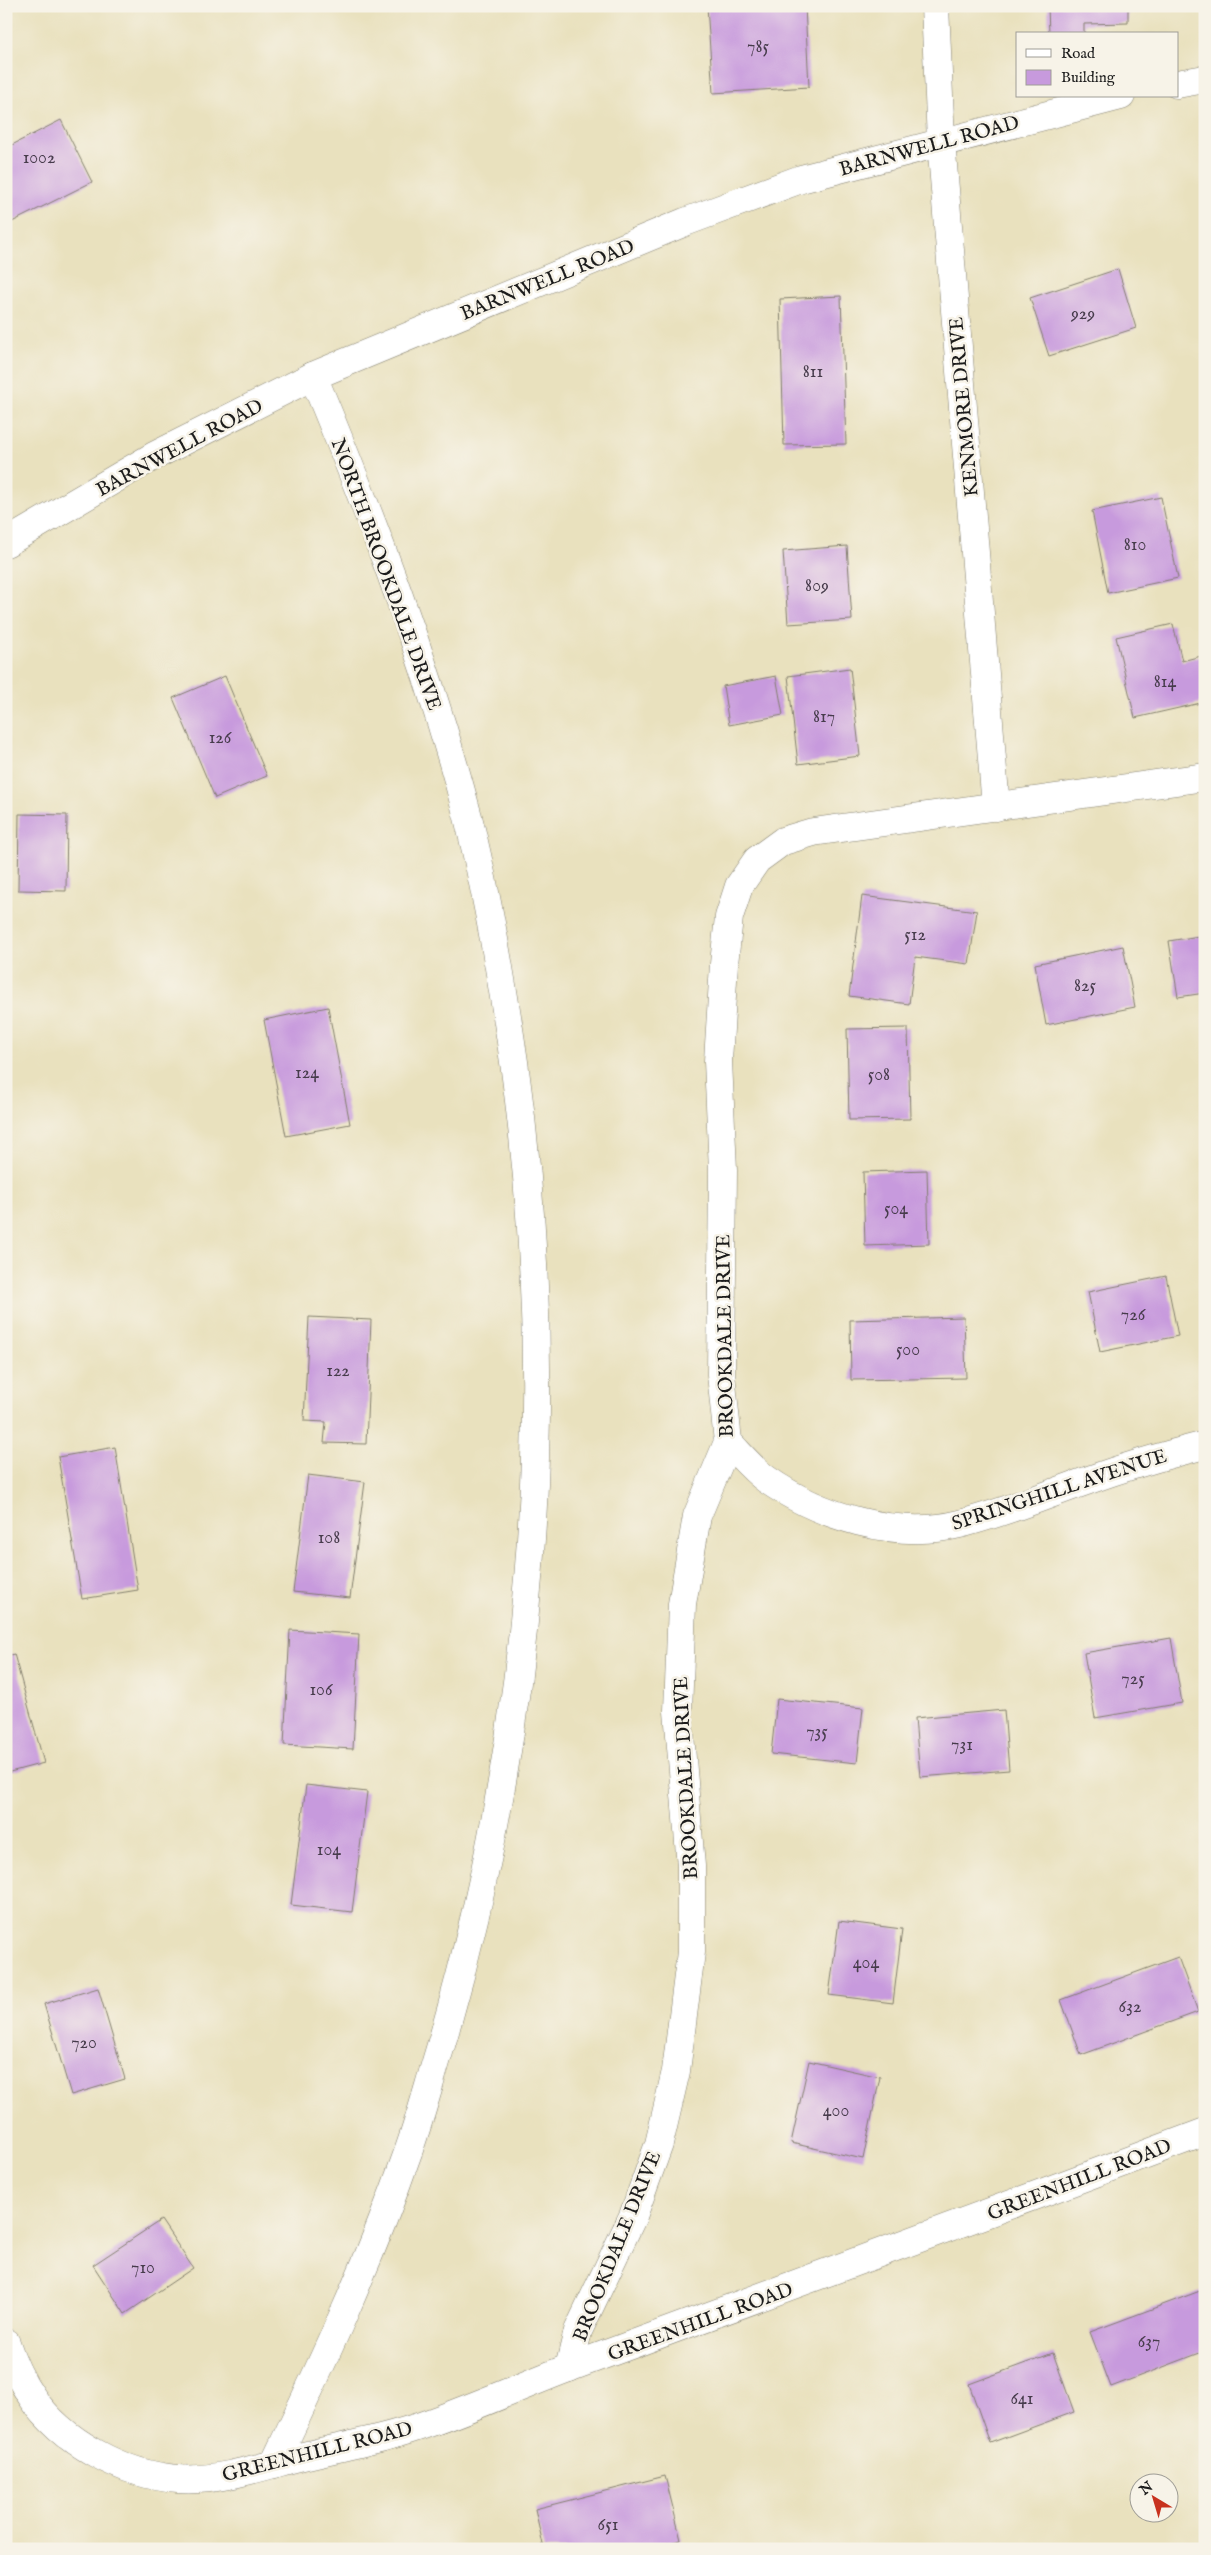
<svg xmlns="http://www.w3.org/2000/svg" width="1211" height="2555" font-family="'IM FELL English',serif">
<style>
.building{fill:#c79add}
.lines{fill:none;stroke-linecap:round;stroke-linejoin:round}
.minor-casing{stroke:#827e6d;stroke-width:29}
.minor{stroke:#fff;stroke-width:28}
.labels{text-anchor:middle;stroke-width:5;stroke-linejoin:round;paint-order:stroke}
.number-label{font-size:18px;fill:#473c4c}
.street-label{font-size:20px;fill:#1c1c1c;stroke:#f7f3e8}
</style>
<rect width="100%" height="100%" fill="#f7f3e8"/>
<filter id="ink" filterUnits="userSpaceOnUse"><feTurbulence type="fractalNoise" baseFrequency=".02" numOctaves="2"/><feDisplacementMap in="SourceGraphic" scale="10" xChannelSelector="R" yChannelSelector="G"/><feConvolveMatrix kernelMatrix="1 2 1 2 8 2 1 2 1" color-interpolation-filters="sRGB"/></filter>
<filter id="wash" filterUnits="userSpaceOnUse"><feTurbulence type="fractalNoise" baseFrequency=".0096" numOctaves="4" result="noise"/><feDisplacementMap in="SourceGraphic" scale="20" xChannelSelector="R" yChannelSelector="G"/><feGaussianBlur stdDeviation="1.12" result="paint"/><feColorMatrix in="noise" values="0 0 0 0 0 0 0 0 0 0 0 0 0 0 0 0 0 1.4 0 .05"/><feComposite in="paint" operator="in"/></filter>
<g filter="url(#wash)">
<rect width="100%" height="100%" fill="#e9e1be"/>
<g id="blocks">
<g class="building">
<polygon points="707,6 805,6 809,87 713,93"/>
<polygon points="1048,6 1128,6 1128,23 1084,24 1084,34 1049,34"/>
<polygon points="61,120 92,182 6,225 6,148"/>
<polygon points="1118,269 1136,328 1049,356 1030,298"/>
<polygon points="841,296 846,444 784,445 780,299"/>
<polygon points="1161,497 1178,578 1108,593 1092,511"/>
<polygon points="847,546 852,620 788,624 783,551"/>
<polygon points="1173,624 1182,661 1205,655 1205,702 1135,718 1116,637"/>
<polygon points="850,668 860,756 798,764 788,676"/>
<polygon points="225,676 267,776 215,798 173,698"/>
<polygon points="776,676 783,715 729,725 723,686"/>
<polygon points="19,814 67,815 66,891 18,890"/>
<polygon points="862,896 977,911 969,964 915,957 909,1004 849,996"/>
<polygon points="1205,935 1205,993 1178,997 1169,941"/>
<polygon points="1123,946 1135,1007 1046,1025 1035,964"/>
<polygon points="328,1007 350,1124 286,1136 264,1020"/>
<polygon points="908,1028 910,1119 849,1120 847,1029"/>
<polygon points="927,1170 929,1244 865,1246 863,1172"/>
<polygon points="1166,1276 1178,1336 1100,1352 1088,1292"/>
<polygon points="309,1317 371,1320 366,1444 324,1443 326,1422 304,1421"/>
<polygon points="964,1317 966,1378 851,1380 850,1320"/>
<polygon points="115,1447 138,1590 82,1599 58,1457"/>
<polygon points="308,1475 365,1482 350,1598 293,1592"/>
<polygon points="290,1630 359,1634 353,1749 284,1745"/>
<polygon points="1171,1638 1182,1703 1095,1718 1084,1653"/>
<polygon points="14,1654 44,1763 6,1773 6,1656"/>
<polygon points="777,1699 863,1708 857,1763 771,1754"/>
<polygon points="1004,1710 1009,1770 920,1777 915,1718"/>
<polygon points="306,1785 367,1792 352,1912 291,1905"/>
<polygon points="839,1921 902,1929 893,2003 829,1995"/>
<polygon points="1178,1957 1198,2012 1081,2055 1061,2000"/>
<polygon points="98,1988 125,2079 71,2095 44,2004"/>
<polygon points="809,2061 880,2077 863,2159 791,2143"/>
<polygon points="161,2220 193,2268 125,2314 93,2265"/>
<polygon points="1200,2291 1205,2304 1205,2351 1111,2387 1090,2332"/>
<polygon points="1053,2353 1074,2412 990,2443 969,2384"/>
<polygon points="665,2476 681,2540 645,2549 544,2549 535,2509"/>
</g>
</g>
</g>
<g filter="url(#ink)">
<use href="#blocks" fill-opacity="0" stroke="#827e6d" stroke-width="1"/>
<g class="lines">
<defs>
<g id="minor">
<polyline points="935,6 941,141 996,807"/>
<polyline points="1177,84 1205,79"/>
<polyline points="6,543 154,456 313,376 685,222 801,179 1121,96"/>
<path d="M 728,1442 C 740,1454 752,1469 766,1479 C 819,1516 895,1540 960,1524 C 1004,1513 1046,1495 1089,1480 C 1127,1466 1166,1455 1205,1445"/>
<path d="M 6,2343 C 12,2362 21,2381 32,2397 C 62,2442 124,2475 178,2479 C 216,2482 258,2468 295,2458 C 339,2447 386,2439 429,2423 C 477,2406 524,2385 571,2367 C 783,2289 994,2211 1205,2132"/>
<polyline points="569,2368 578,2331 633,2216 659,2144 676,2071 691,1952 691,1866 678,1711 682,1604 697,1516 728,1442 721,1374 723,1170 718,1061 724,964 729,917 739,886 757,860 783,841 813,832 1205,777"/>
<path d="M 274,2464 C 323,2362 370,2261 407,2155 C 417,2128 425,2099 433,2072 C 533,1743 561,1403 514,1062 C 502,980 488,897 468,817 C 428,665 373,520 313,376"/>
</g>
</defs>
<use href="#minor" class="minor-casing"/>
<use href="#minor" class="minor"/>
</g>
</g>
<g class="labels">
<g class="number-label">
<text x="758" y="52">785</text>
<text x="39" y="163">1002</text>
<text x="1083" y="319">929</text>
<text x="813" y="377">811</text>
<text x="1135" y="550">810</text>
<text x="817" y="591">809</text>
<text x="1165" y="687">814</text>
<text x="824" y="722">817</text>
<text x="220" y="743">126</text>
<text x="915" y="940">512</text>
<text x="1085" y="991">825</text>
<text x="307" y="1078">124</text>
<text x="879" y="1080">508</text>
<text x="896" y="1214">504</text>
<text x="1133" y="1320">726</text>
<text x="908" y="1355">500</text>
<text x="338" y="1376">122</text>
<text x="329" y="1543">108</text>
<text x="1133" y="1684">725</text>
<text x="321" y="1695">106</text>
<text x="817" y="1737">735</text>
<text x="962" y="1750">731</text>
<text x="329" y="1855">104</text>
<text x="866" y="1968">404</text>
<text x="1130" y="2012">632</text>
<text x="84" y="2048">720</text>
<text x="836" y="2116">400</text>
<text x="143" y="2273">710</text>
<text x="1149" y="2347">637</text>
<text x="1022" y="2404">641</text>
<text x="608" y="2530">651</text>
</g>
<g class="street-label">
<text transform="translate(929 145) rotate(-15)" y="7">BARNWELL ROAD</text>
<text transform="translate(547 279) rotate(-22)" y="7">BARNWELL ROAD</text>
<text transform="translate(963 407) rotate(-95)" y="7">KENMORE DRIVE</text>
<text transform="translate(179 447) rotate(-28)" y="7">BARNWELL ROAD</text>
<text transform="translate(387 574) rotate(70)" y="7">NORTH BROOKDALE DRIVE</text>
<text transform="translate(724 1336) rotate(-91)" y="7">BROOKDALE DRIVE</text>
<text transform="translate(1059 1489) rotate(-18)" y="7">SPRINGHILL AVENUE</text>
<text transform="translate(685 1778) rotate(-93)" y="7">BROOKDALE DRIVE</text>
<text transform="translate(1079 2179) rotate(-21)" y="7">GREENHILL ROAD</text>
<text transform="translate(616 2246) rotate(-68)" y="7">BROOKDALE DRIVE</text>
<text transform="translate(700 2321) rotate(-20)" y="7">GREENHILL ROAD</text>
<text transform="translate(317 2451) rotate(-14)" y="7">GREENHILL ROAD</text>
</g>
</g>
<rect width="1211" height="2555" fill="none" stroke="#f7f3e8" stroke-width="25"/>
<rect x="1016" y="32" width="162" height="65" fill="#f7f3e8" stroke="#9f9d96"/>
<rect x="1026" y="49" width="25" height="8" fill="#ffffff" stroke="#9f9d96"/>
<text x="1061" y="58" font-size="15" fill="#1c1c1c">Road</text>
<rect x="1026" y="70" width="25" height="15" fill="#c79add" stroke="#9f9d96"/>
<text x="1061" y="82" font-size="15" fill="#1c1c1c">Building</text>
<g transform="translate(1154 2498) rotate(322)"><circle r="24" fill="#f7f3e8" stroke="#9f9d96"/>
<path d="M0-4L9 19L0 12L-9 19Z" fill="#c8321e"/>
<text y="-8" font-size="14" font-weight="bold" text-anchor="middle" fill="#1c1c1c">N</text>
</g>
</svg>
